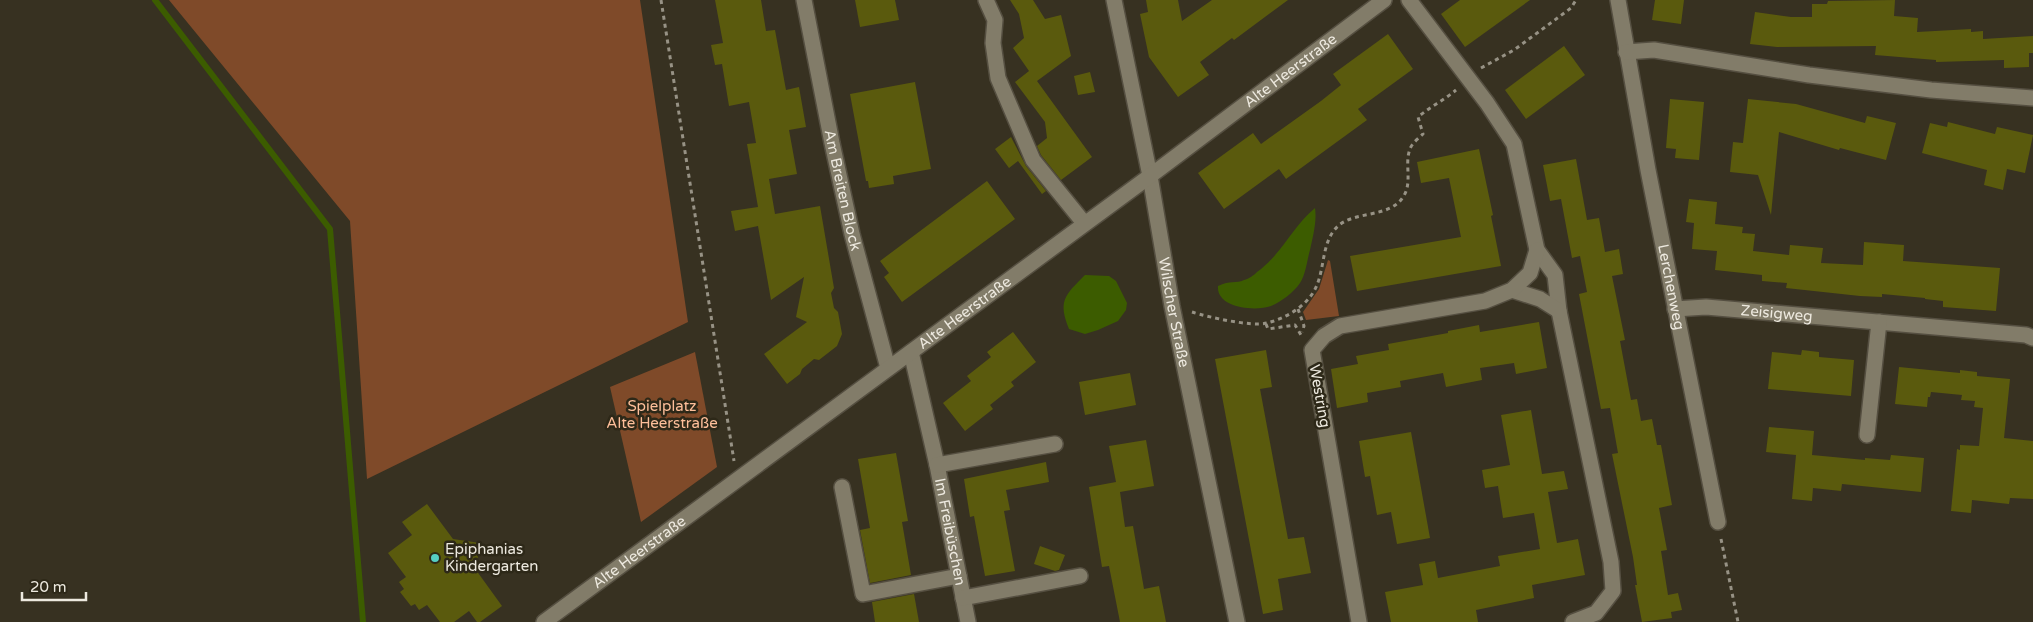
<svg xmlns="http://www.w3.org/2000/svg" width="2033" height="622" font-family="'Varela Round',sans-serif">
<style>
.green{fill:#7f4a29}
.water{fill:#3c5c00}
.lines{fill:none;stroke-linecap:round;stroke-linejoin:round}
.stream{stroke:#3c5c00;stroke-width:6}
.building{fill:#5a5a0d}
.minor-casing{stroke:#554f41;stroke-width:18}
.path{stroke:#979285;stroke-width:3;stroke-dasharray:4 4;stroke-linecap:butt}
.minor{stroke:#827c69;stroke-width:15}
.poi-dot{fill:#56cec3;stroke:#2d2818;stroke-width:2}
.labels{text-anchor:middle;stroke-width:5;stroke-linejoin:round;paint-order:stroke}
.street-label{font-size:15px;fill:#ede9df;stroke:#2d2818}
.park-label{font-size:15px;fill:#febf9a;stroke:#2d2818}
.poi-label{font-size:15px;fill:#ede9df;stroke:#2d2818;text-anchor:start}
</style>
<rect width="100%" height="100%" fill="#373121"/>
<g class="green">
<polygon points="169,0 640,0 688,322 367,479 350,221"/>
<polygon points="1328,260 1330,261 1339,316 1306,320 1303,312 1319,289"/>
<polygon points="695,352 717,467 641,522 610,387"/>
</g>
<g class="water">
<path d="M 1315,208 C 1317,221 1313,236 1310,250 C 1307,260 1306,274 1300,283 C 1294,292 1281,302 1271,306 C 1255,312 1216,308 1218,286 C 1230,280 1236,284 1244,280 C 1249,279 1254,275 1257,272 C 1281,255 1293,226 1315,208 Z"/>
<path d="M 1085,275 L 1109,276 L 1116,281 L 1127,303 L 1126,310 L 1118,321 L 1098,330 L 1085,334 L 1069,329 C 1058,301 1064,296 1085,275 Z"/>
</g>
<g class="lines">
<polyline class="stream" points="155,0 330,229 363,622"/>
</g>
<g class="building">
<polygon points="715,0 761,0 766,31 775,30 786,90 799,87 806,127 789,130 797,174 769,179 775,214 820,206 834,288 831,293 834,308 838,312 842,334 837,346 819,360 814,359 802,369 800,374 787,384 764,354 807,322 796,317 804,277 771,300 758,226 735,231 731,211 758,207 747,144 756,143 749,102 729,106 722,64 715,65 711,45 723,43"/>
<polygon points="855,0 895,0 899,20 860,27"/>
<polygon points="1010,0 1033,0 1045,19 1061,15 1071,56 1037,81 1092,157 1061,180 1041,155 1037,146 1047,138 1045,122 1015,82 1029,71 1013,48 1024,38 1019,14"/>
<polygon points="1146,0 1178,0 1182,21 1212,0 1288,0 1234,40 1232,38 1200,62 1209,75 1178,97 1149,57 1140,14 1148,12"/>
<polygon points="1460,0 1530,0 1465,47 1441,14"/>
<polygon points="1655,0 1684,0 1681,24 1652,20"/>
<polygon points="1895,0 1894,16 1918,18 1917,32 1971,29 1971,32 1983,31 1983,39 2033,36 2033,53 2029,53 2029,67 2004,68 2004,60 1936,62 1936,60 1875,55 1876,46 1777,47 1750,44 1755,12 1791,17 1812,17 1812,4 1827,4 1828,1"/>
<polygon points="1388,34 1413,69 1358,109 1367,120 1286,179 1279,169 1224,209 1198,173 1253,133 1261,144 1321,101 1341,85 1333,74"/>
<polygon points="1564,46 1585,75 1526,119 1505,90"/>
<polygon points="1090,72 1095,92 1078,95 1074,76"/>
<polygon points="915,82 931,169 893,176 894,184 869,188 868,181 866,181 850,94"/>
<polygon points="1670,99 1704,102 1699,160 1675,158 1676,149 1666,148"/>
<polygon points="1748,99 1796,104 1865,123 1867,116 1896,123 1886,160 1840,148 1839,150 1779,132 1771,215 1758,175 1730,172 1733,142 1743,143"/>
<polygon points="1948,122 1995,134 1997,127 2033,135 2025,173 2007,169 2003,190 1984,185 1987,170 1922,153 1930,123 1947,127"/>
<polygon points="1011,137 1026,166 1046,191 1042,194 1018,161 1009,168 995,149"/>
<polygon points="1479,149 1493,215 1491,216 1501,266 1357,291 1350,256 1461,237 1449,178 1421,183 1417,162"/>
<polygon points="1576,159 1587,220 1599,218 1605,252 1619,249 1623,274 1612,276 1625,340 1620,341 1631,400 1637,399 1641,421 1652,419 1657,445 1661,445 1672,505 1659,508 1667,550 1661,551 1668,595 1678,593 1682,610 1671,612 1672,618 1642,622 1635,585 1637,585 1633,557 1612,454 1618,453 1610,408 1601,409 1579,294 1587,292 1580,256 1572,258 1561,199 1550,201 1543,165"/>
<polygon points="987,181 1015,219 902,302 884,277 889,273 880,261"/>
<polygon points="1689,199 1717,202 1715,224 1743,227 1742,233 1755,234 1753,251 1789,255 1790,245 1823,248 1821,263 1863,265 1864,242 1904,245 1903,261 2000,268 1996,311 1943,307 1943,301 1925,299 1925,298 1882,294 1882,297 1860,296 1786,288 1787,283 1762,281 1762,275 1715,270 1717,251 1692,249 1694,223 1686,222"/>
<polygon points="1539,322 1547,368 1516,374 1514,363 1480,368 1482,380 1446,387 1443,373 1400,381 1401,387 1367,393 1368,402 1337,408 1331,369 1358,364 1356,356 1389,350 1388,344 1448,333 1448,331 1479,325 1480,332"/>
<polygon points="1013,332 1036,362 1011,382 1014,386 990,405 993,409 965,431 943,403 971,381 967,376 991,357 987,352"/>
<polygon points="1266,350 1272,387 1260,389 1288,539 1304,537 1311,573 1278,579 1283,610 1263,614 1215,359"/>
<polygon points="1802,350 1819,352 1819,357 1854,360 1851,396 1768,389 1772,352 1801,355"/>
<polygon points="1899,367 1960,373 1960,370 1977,372 1977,376 2010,379 2004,438 2033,441 2033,499 2010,498 2009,504 1972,500 1971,513 1951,511 1957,449 1960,450 1960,445 1979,446 1983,408 1974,407 1975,401 1961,400 1962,395 1931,392 1930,397 1928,397 1927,407 1895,404"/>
<polygon points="1130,373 1136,405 1085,415 1079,382"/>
<polygon points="1531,410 1542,474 1564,471 1568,489 1548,492 1557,543 1578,539 1585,575 1532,585 1534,598 1476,610 1478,622 1391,622 1385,592 1423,585 1419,564 1435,561 1438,578 1500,566 1498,556 1540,549 1534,513 1503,518 1498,486 1485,488 1482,470 1510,465 1501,415"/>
<polygon points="1769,427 1814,431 1812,455 1865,460 1865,458 1890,460 1891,455 1924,458 1921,492 1842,484 1841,491 1813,488 1812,501 1792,499 1796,455 1766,452"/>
<polygon points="1411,432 1430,538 1397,544 1391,512 1377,515 1370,476 1365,477 1359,441"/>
<polygon points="1146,440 1154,486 1120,492 1125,527 1133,526 1144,589 1159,586 1166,622 1120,622 1109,566 1102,567 1089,487 1116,482 1109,446"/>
<polygon points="896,453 908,521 902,522 911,575 870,583 860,530 870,528 858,459"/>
<polygon points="1046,462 1049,482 1006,490 1010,510 1004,511 1015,571 985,576 974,516 970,517 964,479"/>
<polygon points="427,504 453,539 480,543 476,570 502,606 480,622 477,622 469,611 454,622 440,622 427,605 419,610 415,604 411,606 400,592 404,589 399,582 406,577 388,553 412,535 402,522"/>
<polygon points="1040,546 1065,555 1059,570 1055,571 1034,564"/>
<polygon points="914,594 919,622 875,622 872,602"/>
</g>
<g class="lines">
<defs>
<g id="minor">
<path id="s1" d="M 804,0 L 832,143 L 852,234 L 888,368"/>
<polyline points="986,0 995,20 993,43 998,78 1033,160 1084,223"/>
<path id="s2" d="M 1114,0 L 1150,176 L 1172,306 L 1237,622"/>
<polyline points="1409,0 1487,103 1514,144 1537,250 1555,275 1559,311 1611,562 1613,591 1596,613 1573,622"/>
<path id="s3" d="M 1618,0 L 1648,170 L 1718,522"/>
<polyline points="1626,52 1654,50 1809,75 1931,90 2033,98"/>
<polyline points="1512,290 1540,299 1559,311"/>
<path id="s4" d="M 1675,309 L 1706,307 L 2026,335 L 2033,338"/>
<path id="s5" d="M 911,352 L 937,465 L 968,622"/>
<polyline points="1867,435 1879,322"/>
<polyline points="937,465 1055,444"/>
<polyline points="842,487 863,594 959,576"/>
<polyline points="963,598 1080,576"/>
<path id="s6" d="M 544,622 L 1150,176 L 1384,0"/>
<polyline points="1359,622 1312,350 1324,336 1340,326 1485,301 1512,290 1530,273 1537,250"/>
</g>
</defs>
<use href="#minor" class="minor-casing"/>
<g class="path">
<polyline points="661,0 734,461"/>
<polyline points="1481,68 1514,50 1571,8 1576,0"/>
<polyline points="1298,309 1304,326 1302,332"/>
<path d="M 1192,312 C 1208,317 1251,327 1267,323 C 1287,318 1309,305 1317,285 C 1325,265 1322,241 1338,226 C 1354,211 1390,218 1403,197 C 1413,183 1404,164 1410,149 C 1412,143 1419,138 1423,134 L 1418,117 C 1430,107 1444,100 1456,90"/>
<polyline points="1266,324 1268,329 1295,325 1301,335"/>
<polyline points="1721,539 1738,622"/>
</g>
<use href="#minor" class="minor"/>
</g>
<circle class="poi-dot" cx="435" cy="558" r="5"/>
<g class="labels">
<g class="street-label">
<text dy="5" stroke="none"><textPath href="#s6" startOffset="928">Alte Heerstraße</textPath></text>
<text dy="5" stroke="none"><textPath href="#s1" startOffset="194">Am Breiten Block</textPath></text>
<text dy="5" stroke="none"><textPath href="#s3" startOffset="292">Lerchenweg</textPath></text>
<text dy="5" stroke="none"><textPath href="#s2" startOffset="318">Wilscher Straße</textPath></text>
<text dy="5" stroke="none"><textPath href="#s6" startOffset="522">Alte Heerstraße</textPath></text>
<text dy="5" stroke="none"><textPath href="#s4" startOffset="102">Zeisigweg</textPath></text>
<text transform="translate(1320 396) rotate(80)" y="5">Westring</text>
<text dy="5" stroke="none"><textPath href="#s5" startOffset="184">Im Freibüschen</textPath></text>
<text dy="5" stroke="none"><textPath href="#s6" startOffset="118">Alte Heerstraße</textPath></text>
</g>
<g class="park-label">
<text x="662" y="411">Spielplatz<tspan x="662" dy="17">Alte Heerstraße</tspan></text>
</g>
<g class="poi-label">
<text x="445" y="554">Epiphanias<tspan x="445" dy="17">Kindergarten</tspan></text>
</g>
</g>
<path d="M22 592v8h64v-8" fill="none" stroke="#ede9df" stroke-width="2.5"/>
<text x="30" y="592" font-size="15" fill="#ede9df" stroke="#2d2818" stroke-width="4" paint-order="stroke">20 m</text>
</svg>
